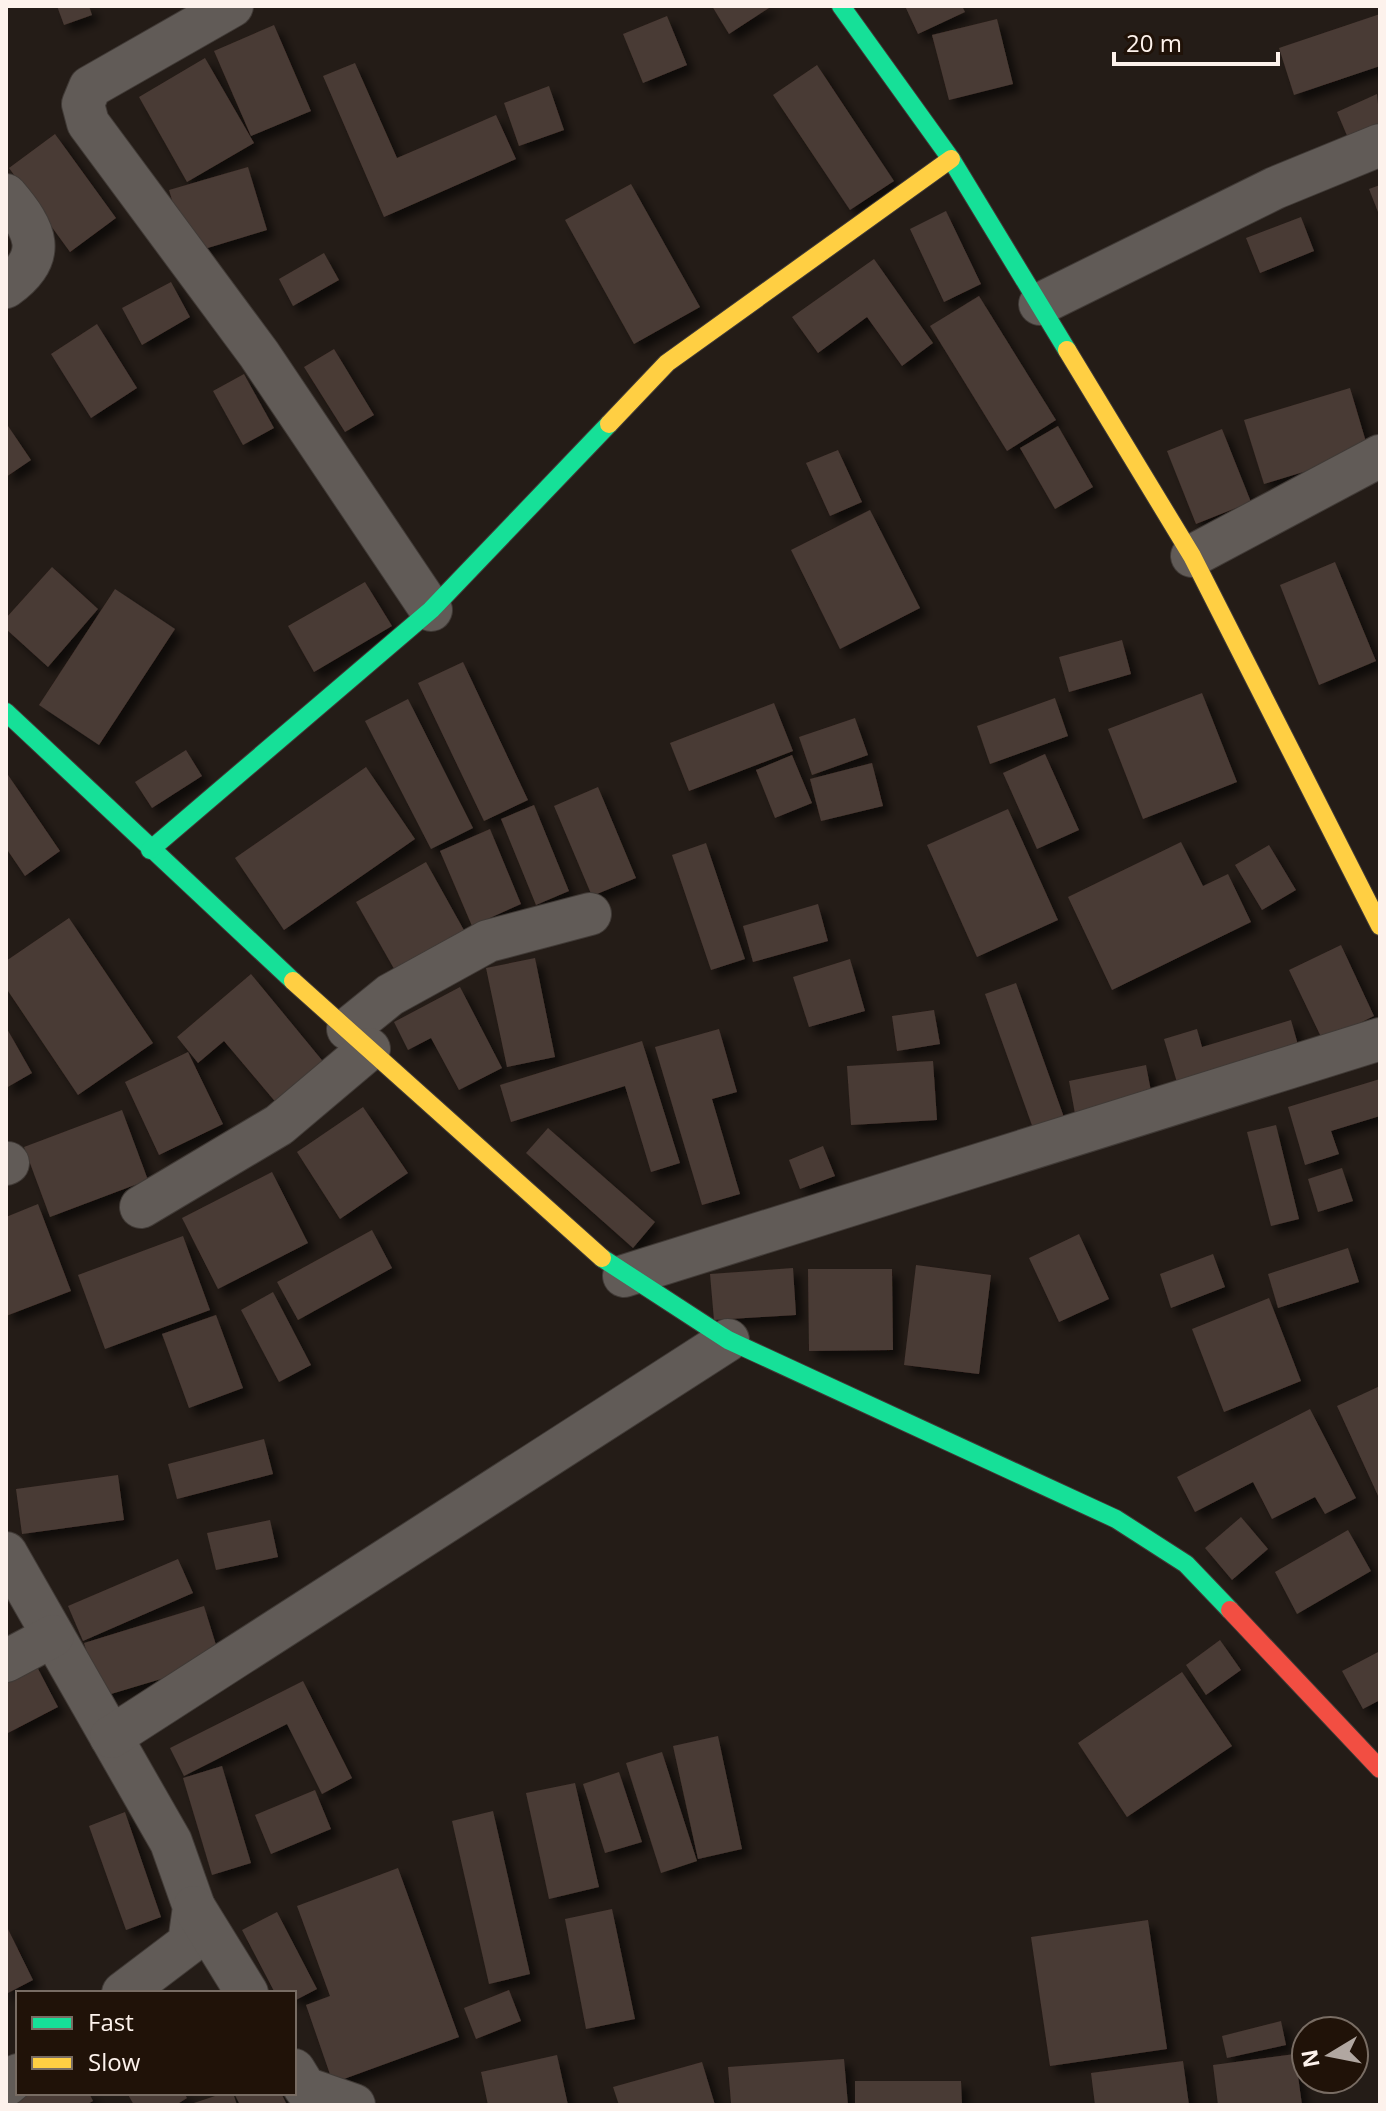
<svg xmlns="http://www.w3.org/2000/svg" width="1386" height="2111" font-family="'Open Sans',sans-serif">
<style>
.building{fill:#4a3a34;filter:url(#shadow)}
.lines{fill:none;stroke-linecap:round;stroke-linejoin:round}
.street-casing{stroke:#403a36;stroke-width:44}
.fast-casing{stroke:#403a36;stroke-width:20}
.slow-casing{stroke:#403a36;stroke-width:20}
.jam-casing{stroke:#403a36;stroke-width:20}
.street{stroke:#615b57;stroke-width:42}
.fast{stroke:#16e098;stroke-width:18}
.slow{stroke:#ffcf43;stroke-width:18}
.jam{stroke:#f24e42;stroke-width:18}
</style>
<defs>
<filter id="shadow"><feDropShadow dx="7" dy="7" stdDeviation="4" flood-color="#0009"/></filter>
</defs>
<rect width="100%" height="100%" fill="#241c17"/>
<g class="building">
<polygon points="57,6 89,6 92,15 64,25"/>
<polygon points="712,6 772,6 729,34"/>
<polygon points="905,6 962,6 965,12 918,34"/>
<polygon points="1380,14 1380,66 1294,95 1279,48"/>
<polygon points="667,16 687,65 643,83 623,34"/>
<polygon points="997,19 1013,84 949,100 932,35"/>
<polygon points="274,25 311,111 251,136 214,51"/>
<polygon points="205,58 254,143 187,182 139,97"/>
<polygon points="355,63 397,158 496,115 516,159 384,217 323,76"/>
<polygon points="817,65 894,181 850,210 773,95"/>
<polygon points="549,86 564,130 519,146 504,103"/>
<polygon points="1377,94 1380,124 1348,138 1337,112"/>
<polygon points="55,134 116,218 70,252 9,168"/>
<polygon points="248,167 267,230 188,254 169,190"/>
<polygon points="631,184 700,307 634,344 565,220"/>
<polygon points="1380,185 1380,217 1369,189"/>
<polygon points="946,211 981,284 944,302 910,229"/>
<polygon points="1301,217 1314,251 1260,273 1246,238"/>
<polygon points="324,253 339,280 293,306 279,279"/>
<polygon points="874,259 933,343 902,366 867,317 818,353 792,317"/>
<polygon points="171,282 190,317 142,345 122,308"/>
<polygon points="979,296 1056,420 1007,451 930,326"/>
<polygon points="97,324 137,388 91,418 51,354"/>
<polygon points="334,349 374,415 345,432 304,367"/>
<polygon points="244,374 274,428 243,445 213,391"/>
<polygon points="1350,388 1369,452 1264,484 1244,420"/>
<polygon points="6,423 31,460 6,477"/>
<polygon points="1058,426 1093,487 1055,509 1020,448"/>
<polygon points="1222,429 1251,502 1196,524 1167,451"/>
<polygon points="838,450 862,502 830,516 806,463"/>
<polygon points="870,510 920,608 840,649 791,550"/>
<polygon points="1335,562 1376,661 1319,685 1280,585"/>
<polygon points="52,567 98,609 48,667 6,629 6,618"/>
<polygon points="365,582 392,626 314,672 288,626"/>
<polygon points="115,589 175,629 99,745 39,705"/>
<polygon points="1122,640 1131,674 1069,692 1059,657"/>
<polygon points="463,662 528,800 484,821 418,683"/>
<polygon points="1202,693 1237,782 1143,819 1108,729"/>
<polygon points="1055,698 1068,736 990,764 977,726"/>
<polygon points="408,699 473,828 431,849 365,721"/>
<polygon points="774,703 793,751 689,791 670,743"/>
<polygon points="855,718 868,755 812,775 799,737"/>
<polygon points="186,750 202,776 152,808 135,782"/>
<polygon points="1045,754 1079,830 1037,849 1003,773"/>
<polygon points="792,755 812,803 775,818 756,770"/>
<polygon points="872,763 883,806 821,821 810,779"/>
<polygon points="366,767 415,839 284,930 235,858"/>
<polygon points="6,772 60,851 25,876 6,848"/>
<polygon points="598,787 636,878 592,896 554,806"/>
<polygon points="534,805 569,891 536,905 501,819"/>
<polygon points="1008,809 1058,920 977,957 927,845"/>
<polygon points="490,829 521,904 472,926 440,851"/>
<polygon points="1181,842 1203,886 1228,874 1251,922 1112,990 1068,897"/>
<polygon points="706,843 745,959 711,970 672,855"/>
<polygon points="1269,845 1296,890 1262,910 1235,865"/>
<polygon points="426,862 470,941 401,981 356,902"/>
<polygon points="818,904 828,941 753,962 743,926"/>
<polygon points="69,918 153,1043 78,1095 6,988 6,961"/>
<polygon points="1341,945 1374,1016 1323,1041 1289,970"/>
<polygon points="535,958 555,1057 507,1067 486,968"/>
<polygon points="850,959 865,1011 809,1027 793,977"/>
<polygon points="251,974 326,1065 278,1105 224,1041 198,1063 177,1037"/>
<polygon points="1016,983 1065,1120 1034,1131 985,994"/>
<polygon points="460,987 502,1068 459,1090 431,1038 408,1050 394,1022"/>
<polygon points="934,1010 940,1044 897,1051 892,1016"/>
<polygon points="1291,1020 1300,1052 1179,1089 1164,1039 1197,1029 1202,1047"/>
<polygon points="6,1027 32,1073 6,1088"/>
<polygon points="719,1029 737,1092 712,1099 740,1194 702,1205 655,1047"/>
<polygon points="642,1041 680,1163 651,1172 625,1086 511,1122 500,1085"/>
<polygon points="188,1052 223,1124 159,1155 125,1082"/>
<polygon points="933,1061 937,1120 851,1125 847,1066"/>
<polygon points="1146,1065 1153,1102 1076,1119 1069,1081"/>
<polygon points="1380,1079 1380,1116 1331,1131 1339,1154 1305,1165 1288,1107"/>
<polygon points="363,1107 408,1173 340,1219 297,1152"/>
<polygon points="122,1110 148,1180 50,1217 24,1147"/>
<polygon points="1276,1125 1299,1219 1271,1226 1247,1132"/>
<polygon points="548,1128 655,1222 633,1248 526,1153"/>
<polygon points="823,1146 835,1176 800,1189 789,1160"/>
<polygon points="1342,1168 1353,1201 1318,1212 1308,1179"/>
<polygon points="272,1172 308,1243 218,1289 182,1218"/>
<polygon points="38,1204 71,1291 6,1316 6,1217"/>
<polygon points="372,1230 392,1268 298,1320 277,1282"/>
<polygon points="1079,1234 1109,1299 1059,1322 1029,1258"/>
<polygon points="183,1236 210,1310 105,1349 78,1275"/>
<polygon points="1348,1248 1359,1282 1278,1308 1268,1274"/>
<polygon points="1213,1254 1225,1287 1171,1308 1160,1274"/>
<polygon points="916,1265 991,1275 979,1374 904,1365"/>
<polygon points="793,1268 796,1315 714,1320 710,1274"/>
<polygon points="808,1269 892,1269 893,1350 809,1351"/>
<polygon points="273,1292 311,1365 279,1382 241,1310"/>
<polygon points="1269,1298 1301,1381 1224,1412 1192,1329"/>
<polygon points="216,1315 243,1388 189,1408 162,1334"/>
<polygon points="1380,1386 1380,1500 1337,1406"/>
<polygon points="1310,1409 1356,1498 1325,1514 1315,1497 1272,1519 1253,1482 1195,1512 1177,1477"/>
<polygon points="264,1439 273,1474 177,1499 168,1464"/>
<polygon points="118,1475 124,1520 22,1534 16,1489"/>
<polygon points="1241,1517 1268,1549 1232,1580 1205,1548"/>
<polygon points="270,1520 278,1557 216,1570 207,1533"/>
<polygon points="1348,1530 1371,1571 1297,1614 1275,1572"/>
<polygon points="178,1559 193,1593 83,1641 68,1606"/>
<polygon points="204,1606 221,1661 101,1697 84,1643"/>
<polygon points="1220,1640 1241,1670 1206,1695 1186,1665"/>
<polygon points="1380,1651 1380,1700 1363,1709 1342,1671"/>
<polygon points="34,1661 58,1707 6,1734 6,1676"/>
<polygon points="1182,1672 1232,1746 1127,1817 1078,1743"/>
<polygon points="303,1681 352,1778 322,1794 287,1724 184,1776 170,1748"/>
<polygon points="718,1736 742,1849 698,1859 673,1746"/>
<polygon points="662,1752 697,1861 661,1873 626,1763"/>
<polygon points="222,1766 251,1863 212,1875 183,1778"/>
<polygon points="619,1772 642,1842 605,1853 583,1784"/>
<polygon points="575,1783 599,1887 549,1899 526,1793"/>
<polygon points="315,1790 331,1829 271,1854 255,1815"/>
<polygon points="493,1811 530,1974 489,1984 452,1821"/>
<polygon points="125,1812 161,1917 126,1930 89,1826"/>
<polygon points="398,1868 459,2037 333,2083 306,2005 330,1996 297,1906"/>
<polygon points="612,1909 635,2019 586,2029 565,1919"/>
<polygon points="277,1912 317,1989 294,2001 294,1993 275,1993 242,1930"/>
<polygon points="1148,1920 1167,2049 1050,2066 1031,1937"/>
<polygon points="6,1925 33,1980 6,1994"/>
<polygon points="509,1990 521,2021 476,2039 464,2008"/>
<polygon points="1281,2021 1286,2045 1227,2058 1222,2036"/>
<polygon points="1295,2054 1302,2105 1218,2105 1213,2065"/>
<polygon points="557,2055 568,2105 488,2105 481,2072"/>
<polygon points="844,2059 848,2105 731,2103 728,2067"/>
<polygon points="1183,2061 1189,2105 1095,2105 1091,2073"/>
<polygon points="702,2062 715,2105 619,2105 613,2087"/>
<polygon points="855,2081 961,2081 962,2105 855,2105"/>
<polygon points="22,2093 89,2093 93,2101 86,2105 6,2105"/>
<polygon points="127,2093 184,2093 187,2098 176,2105 134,2105"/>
<polygon points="224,2093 233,2093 237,2105 188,2105"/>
<polygon points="234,2093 281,2093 287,2105 240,2105"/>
</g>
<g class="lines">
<defs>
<g id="street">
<polyline points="232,6 90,87 83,104 88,123 259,354 431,610"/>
<path d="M 6,195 C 36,230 49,256 6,287"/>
<polyline points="1040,304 1275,188 1380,145"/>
<polyline points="1192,556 1380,456"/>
<polyline points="348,1029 390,995 488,941 590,914"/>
<polyline points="6,1164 8,1163"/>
<polyline points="141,1207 279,1125 369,1049"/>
<polyline points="624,1276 1380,1039"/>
<polyline points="6,1553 171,1842 194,1907 189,1943 123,1993"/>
<polyline points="6,1661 53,1636"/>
<polyline points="111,1737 728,1340"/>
<polyline points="194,1907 247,1993"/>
<polyline points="294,2070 305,2088 354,2105"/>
<polyline points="6,2085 18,2075"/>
</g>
<g id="fast">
<polyline points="841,6 951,159 1067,350"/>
<polyline points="6,712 293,981"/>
<polyline points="150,850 431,610 609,424"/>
<polyline points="602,1258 728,1340 1116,1519 1186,1564 1230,1610"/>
</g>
<g id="slow">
<polyline points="1067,350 1192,556 1380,926"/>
<polyline points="609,424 667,363 951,159"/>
<polyline points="293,981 602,1258"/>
</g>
<polyline id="jam" points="1230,1610 1380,1769"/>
</defs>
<use href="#street" class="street-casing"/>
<use href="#fast" class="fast-casing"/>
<use href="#slow" class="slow-casing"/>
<use href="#jam" class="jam-casing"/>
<use href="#street" class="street"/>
<use href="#fast" class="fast"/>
<use href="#slow" class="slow"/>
<use href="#jam" class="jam"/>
</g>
<rect width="1386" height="2111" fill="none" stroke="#fdf2ec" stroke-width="16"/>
<rect x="16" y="1991" width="280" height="104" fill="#201208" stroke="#786c63" stroke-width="2"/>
<rect x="32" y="2017" width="40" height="12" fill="#16e098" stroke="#786c63" stroke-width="2"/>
<text x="88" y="2031" font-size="24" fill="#fdf2ec">Fast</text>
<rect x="32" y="2057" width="40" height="12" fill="#ffcf43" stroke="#786c63" stroke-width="2"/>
<text x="88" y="2071" font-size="24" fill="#fdf2ec">Slow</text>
<g transform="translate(1330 2055) rotate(260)"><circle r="38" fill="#201208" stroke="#786c63" stroke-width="2"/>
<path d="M0-6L14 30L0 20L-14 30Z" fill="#b1a7a1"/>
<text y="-12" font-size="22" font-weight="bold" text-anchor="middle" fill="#fdf2ec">N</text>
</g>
<path d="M1114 52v12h164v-12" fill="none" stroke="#fdf2ec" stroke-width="4"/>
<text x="1126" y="52" font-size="24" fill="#fdf2ec" stroke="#201208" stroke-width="6" paint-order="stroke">20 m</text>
</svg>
